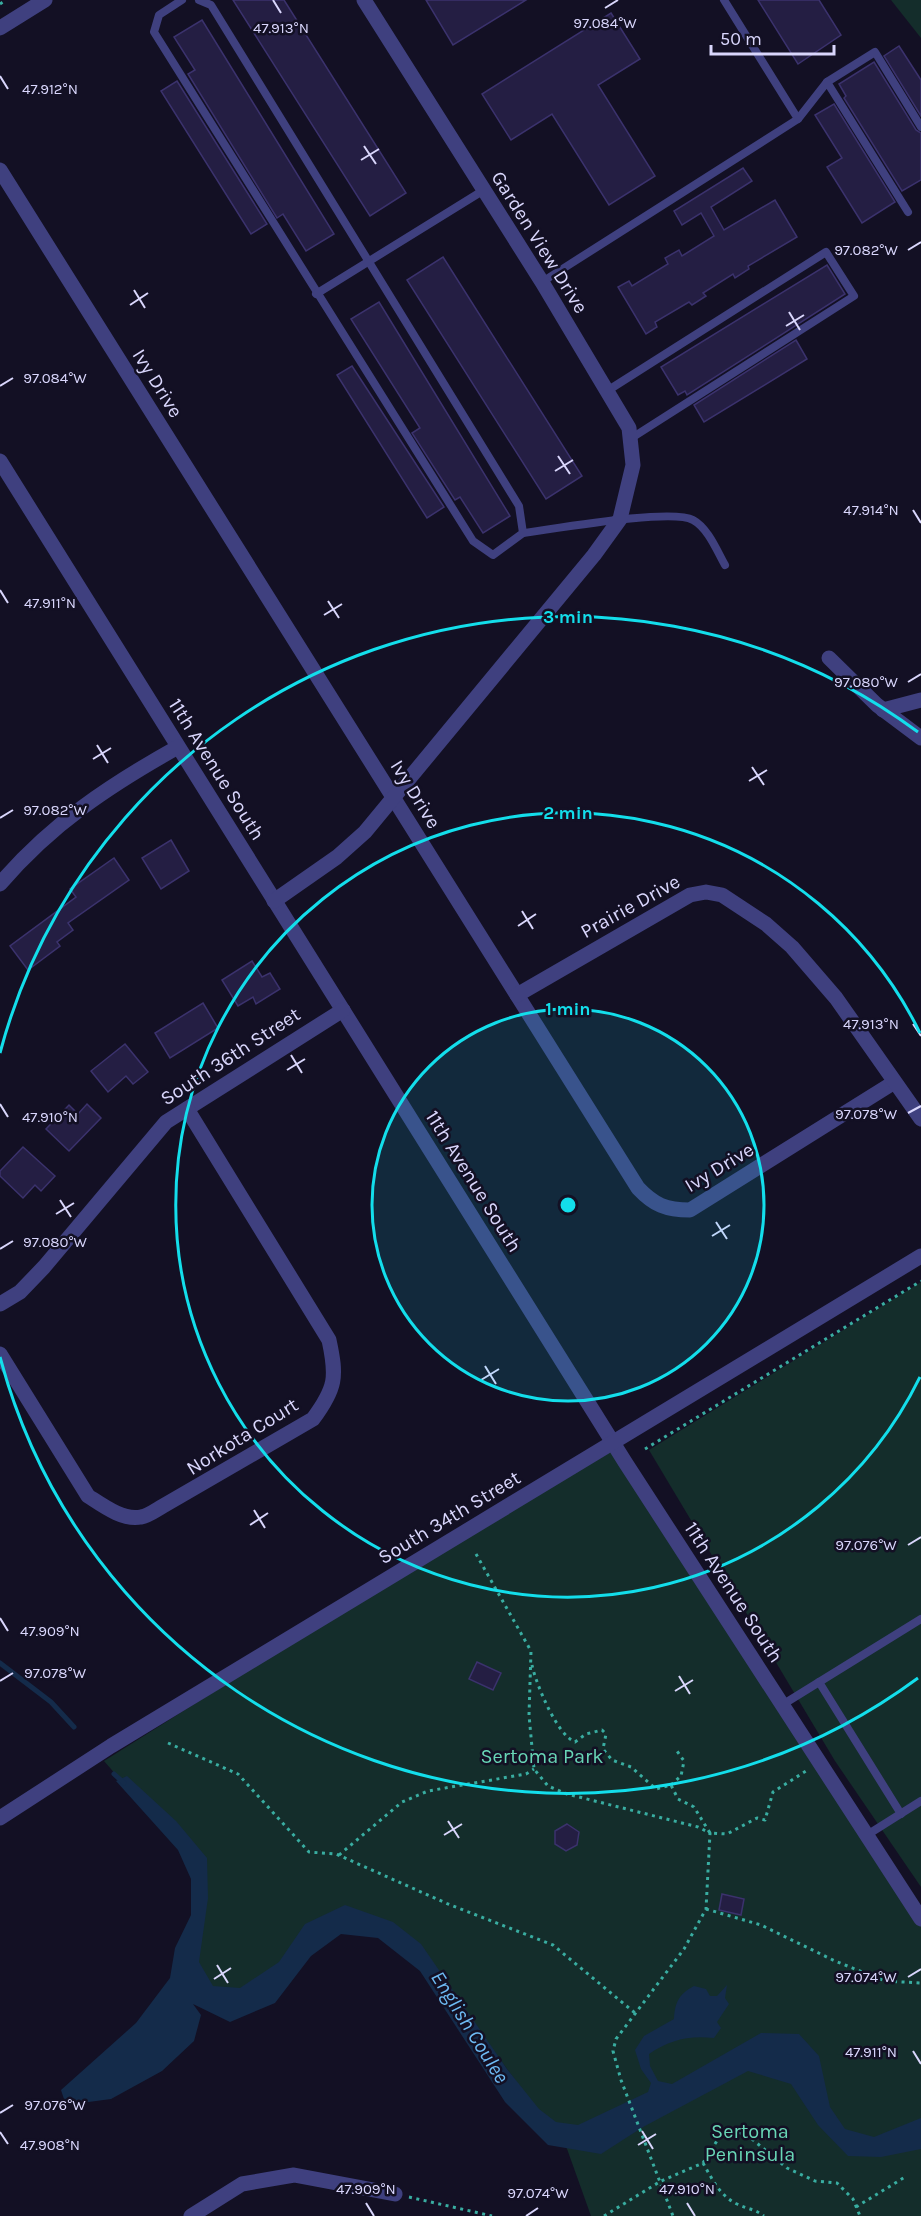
<svg xmlns="http://www.w3.org/2000/svg" width="921" height="2216" font-family="Karla,sans-serif">
<style>
.green{fill:#142d2b}
.water{fill:#142b4a}
.lines{fill:none;stroke-linecap:round;stroke-linejoin:round}
.stream{stroke:#142b4a;stroke-width:5}
.building{fill:#241e43;stroke:#3b326d;stroke-width:1.5}
.path{stroke:#39ada1;stroke-width:3;stroke-dasharray:3 4.5;stroke-linecap:butt}
.service{stroke:#3f407f;stroke-width:8}
.minor{stroke:#3f407f;stroke-width:15}
.ticks{fill:none;stroke:#d9d6fc;stroke-width:2}
.ring{fill:none;stroke:#13deeb;stroke-width:3}
.labels{text-anchor:middle;stroke-width:5;stroke-linejoin:round;paint-order:stroke}
.street-label{font-size:20px;fill:#d9d6fc;stroke:#131024}
.park-label{font-size:20px;fill:#68d6b6;stroke:#131024}
.water-label{font-size:21px;font-style:italic;fill:#6dbaf3;stroke:#131024}
.ticks-label{font-size:15px;text-anchor:middle;fill:#d9d6fc;stroke:#131024;stroke-width:5;stroke-linejoin:round;paint-order:stroke}
.centre{fill:#13deeb;stroke:#131024;stroke-width:3}
.ring-label{font-size:18px;text-anchor:middle;font-weight:bold;fill:#13deeb;stroke:#131024;stroke-width:5;stroke-linejoin:round;paint-order:stroke}
</style>
<rect width="100%" height="100%" fill="#131024"/>
<g class="green">
<polygon points="891,0 921,0 921,38"/>
<polygon points="921,1282 921,1887 835,1761 649,1450"/>
<polygon points="612,1441 921,1919 921,2216 591,2216 566,2146 557,2137 428,1961 347,1920 235,2011 188,1989 200,1903 186,1855 104,1761"/>
</g>
<path class="water" d="M 127,1776 L 176,1821 L 207,1858 L 208,1898 L 199,1962 L 213,1986 L 240,1988 L 279,1962 L 305,1924 L 345,1905 L 393,1922 L 421,1944 L 507,2069 L 539,2109 L 556,2122 L 578,2125 L 648,2092 L 651,2083 L 641,2069 L 635,2050 L 644,2036 L 674,2019 C 675,2002 679,1994 694,1986 L 706,1989 L 710,1996 L 717,1996 L 727,1985 L 725,1998 L 729,2004 L 717,2022 L 721,2028 L 714,2038 C 689,2035 669,2040 649,2054 L 650,2066 L 658,2081 L 672,2084 L 761,2033 L 799,2034 L 819,2056 L 830,2107 L 845,2129 L 874,2137 L 921,2118 L 921,2149 L 881,2157 L 848,2156 L 818,2125 L 791,2084 L 748,2071 L 643,2127 L 601,2154 L 548,2145 L 505,2102 L 420,1971 L 378,1938 L 341,1934 L 311,1956 L 275,2003 L 230,2022 L 193,2004 L 201,2015 L 194,2041 L 162,2071 L 111,2099 L 66,2105 L 61,2090 L 136,2023 L 170,1978 L 175,1948 L 191,1915 L 191,1879 L 178,1850 L 116,1781 Z"/>
<g class="lines">
<g class="stream">
<polyline points="0,1663 51,1702 74,1727"/>
<polyline points="114,1774 124,1783"/>
</g>
</g>
<g class="building">
<polygon points="233,0 284,0 406,193 370,216"/>
<polygon points="426,0 526,0 453,45"/>
<polygon points="758,0 819,0 841,35 798,64"/>
<polygon points="611,13 640,59 598,85 655,176 609,205 552,114 511,140 482,94"/>
<polygon points="202,20 334,234 306,251 283,214 277,218 188,74 195,70 174,37"/>
<polygon points="899,46 921,80 921,116 884,56"/>
<polygon points="874,62 916,130 921,133 921,180 902,191 844,98 846,96 839,84"/>
<polygon points="177,81 267,224 251,234 161,91"/>
<polygon points="834,104 895,202 862,223 827,167 842,158 815,115"/>
<polygon points="743,168 752,181 711,207 724,230 775,200 797,237 748,266 749,269 735,278 733,274 703,293 706,296 692,305 689,302 655,322 657,327 646,334 618,287 629,281 632,286 668,264 665,258 679,250 682,256 714,236 701,213 682,225 674,211"/>
<polygon points="443,257 582,476 546,499 407,280"/>
<polygon points="827,265 845,294 687,395 685,391 678,395 661,367"/>
<polygon points="379,302 510,516 483,533 460,497 455,500 412,433 420,428 351,319"/>
<polygon points="796,340 807,359 704,422 694,405"/>
<polygon points="352,366 444,507 427,518 337,375"/>
<polygon points="171,840 189,871 161,889 142,858"/>
<polygon points="114,858 129,880 68,923 73,930 57,942 60,946 28,970 10,946 76,897 70,889"/>
<polygon points="252,961 262,977 270,973 280,989 256,1004 253,997 238,1006 222,980"/>
<polygon points="203,1003 218,1028 170,1058 155,1033"/>
<polygon points="125,1044 148,1072 133,1084 126,1076 108,1092 91,1071"/>
<polygon points="87,1104 101,1118 69,1151 46,1129 69,1105 78,1114"/>
<polygon points="23,1147 55,1176 41,1191 35,1185 23,1198 0,1176 0,1171"/>
<polygon points="477,1662 501,1673 493,1690 469,1679"/>
<polygon points="567,1824 579,1832 577,1845 566,1851 555,1844 555,1831"/>
<polygon points="722,1894 744,1899 741,1915 719,1910"/>
</g>
<g class="lines">
<g class="path">
<polyline points="0,4 6,0"/>
<polyline points="645,1449 921,1281"/>
<polyline points="476,1554 531,1651 529,1715 534,1769 548,1786 567,1794 698,1827 710,1833 706,1909 684,1949 616,2039 613,2051 621,2080 673,2216"/>
<path d="M 532,1665 C 536,1684 557,1735 575,1742 L 586,1734 L 602,1730 L 606,1734 L 603,1749 L 612,1760 L 631,1767 L 656,1789 L 671,1785 L 678,1799 L 694,1807 L 710,1833 L 727,1834 L 757,1818 L 765,1820 L 773,1792 L 806,1771"/>
<polyline points="168,1743 238,1774 309,1852 336,1854 448,1904 553,1945 635,2013"/>
<polyline points="671,1785 681,1776 684,1761 677,1751"/>
<polyline points="339,1855 402,1802 428,1791 526,1774 534,1769"/>
<polyline points="706,1909 761,1925 835,1961 885,1981 921,1983"/>
<path d="M 703,2163 C 712,2179 720,2196 737,2204 C 747,2209 755,2209 764,2216"/>
<polyline points="409,2197 492,2216"/>
<polyline points="856,2207 905,2177"/>
<polyline points="604,2216 661,2181 703,2163 720,2136 731,2130 747,2135 787,2168 815,2181 837,2183 853,2199 860,2216"/>
</g>
<g class="service">
<polyline points="182,0 159,15 154,32 473,541 493,555 523,533 519,506 211,5 199,0"/>
<polyline points="827,82 875,52 921,127"/>
<polyline points="798,119 827,82 908,212"/>
<polyline points="542,282 798,119 724,0"/>
<polyline points="316,294 484,190"/>
<polyline points="607,391 826,252 854,296 630,439"/>
<path d="M 523,533 C 554,529 672,508 693,520 C 708,528 717,551 725,565"/>
<polyline points="819,1682 901,1814"/>
<polyline points="782,1705 921,1619"/>
<polyline points="867,1835 921,1801"/>
</g>
<g class="minor">
<polyline points="0,28 45,0"/>
<path d="M 0,170 L 638,1188 C 654,1205 666,1210 690,1210 L 893,1083"/>
<polyline points="0,461 625,1462 921,1919"/>
<polyline points="829,658 877,705 921,738"/>
<polyline points="883,710 921,700"/>
<path d="M 0,884 C 51,824 110,785 178,747"/>
<polyline points="274,901 337,857 365,832 594,555 620,519 633,465 629,428 542,282 364,0"/>
<polyline points="517,995 690,895 706,892 722,895 766,924 792,947 836,998 921,1119"/>
<polyline points="0,1304 20,1292 44,1267 166,1122 343,1010"/>
<path d="M 0,1354 L 88,1496 C 102,1505 123,1521 141,1517 C 148,1516 156,1510 163,1506 L 313,1419 C 336,1388 337,1377 329,1340 L 187,1109"/>
<polyline points="0,1818 111,1746 921,1256"/>
<polyline points="191,2216 242,2184 294,2175 395,2194"/>
</g>
</g>
<path class="ticks" d="M 273,0 L 281,13M 605,8 L 618,0M 0,76 L 8,89M 364,146 L 376,164M 361,160 L 379,149M 908,250 L 921,242M 134,290 L 145,308M 130,305 L 148,293M 789,312 L 800,330M 786,326 L 804,315M 0,386 L 13,378M 558,456 L 570,474M 555,471 L 573,460M 913,510 L 921,523M 0,590 L 8,603M 328,601 L 339,618M 324,615 L 342,604M 908,682 L 921,674M 97,745 L 108,763M 93,759 L 111,748M 752,767 L 764,785M 749,781 L 767,770M 0,818 L 13,810M 522,911 L 533,929M 518,926 L 536,914M 913,1024 L 921,1036M 291,1055 L 302,1073M 287,1070 L 305,1059M 0,1104 L 8,1117M 908,1113 L 921,1106M 60,1200 L 71,1217M 56,1214 L 74,1203M 716,1222 L 727,1239M 712,1236 L 730,1225M 0,1249 L 13,1241M 485,1366 L 496,1384M 481,1380 L 499,1369M 254,1510 L 265,1528M 250,1525 L 268,1513M 908,1545 L 921,1537M 0,1618 L 8,1631M 679,1676 L 690,1694M 0,1681 L 13,1673M 675,1691 L 693,1680M 448,1821 L 459,1838M 444,1835 L 462,1824M 217,1965 L 228,1983M 908,1977 L 921,1969M 214,1979 L 231,1968M 913,2051 L 921,2064M 0,2113 L 13,2105M 642,2131 L 653,2149M 0,2132 L 8,2144M 638,2145 L 656,2134M 366,2203 L 374,2216M 687,2203 L 695,2216M 526,2216 L 538,2208"/>
<circle cx="568" cy="1205" r="196" fill="#13deeb" fill-opacity=".12"/>
<g class="ring">
<circle cx="568" cy="1205" r="196"/>
<path d="M920 1377A392 392 0 1 1 920 1033"/>
<path d="M918 1678A588 588 0 0 1 0 1357M0 1053A588 588 0 0 1 918 732"/>
</g>
<g class="labels">
<g class="street-label">
<text transform="translate(540 242) rotate(58)" y="7">Garden View Drive</text>
<text transform="translate(158 383) rotate(58)" y="7">Ivy Drive</text>
<text transform="translate(217 769) rotate(58)" y="7">11th Avenue South</text>
<text transform="translate(416 794) rotate(58)" y="7">Ivy Drive</text>
<text transform="translate(630 906) rotate(-29)" y="7">Prairie Drive</text>
<text transform="translate(230 1056) rotate(-33)" y="7">South 36th Street</text>
<text transform="translate(719 1167) rotate(-31)" y="7">Ivy Drive</text>
<text transform="translate(474 1181) rotate(58)" y="7">11th Avenue South</text>
<text transform="translate(242 1436) rotate(-32)" y="7">Norkota Court</text>
<text transform="translate(449 1517) rotate(-31)" y="7">South 34th Street</text>
<text transform="translate(734 1592) rotate(57)" y="7">11th Avenue South</text>
</g>
<g class="park-label">
<text x="542" y="1763">Sertoma Park</text>
<text x="750" y="2138">Sertoma<tspan x="750" dy="23">Peninsula</tspan></text>
</g>
<g class="water-label">
<text transform="translate(470 2027) rotate(58)" y="7">English Coulee</text>
</g>
</g>
<g class="ticks-label">
<text x="605" y="28">97.084°W</text>
<text x="281" y="33">47.913°N</text>
<text x="50" y="94">47.912°N</text>
<text x="866" y="255">97.082°W</text>
<text x="55" y="383">97.084°W</text>
<text x="871" y="515">47.914°N</text>
<text x="50" y="608">47.911°N</text>
<text x="866" y="687">97.080°W</text>
<text x="55" y="815">97.082°W</text>
<text x="871" y="1029">47.913°N</text>
<text x="866" y="1119">97.078°W</text>
<text x="50" y="1122">47.910°N</text>
<text x="55" y="1247">97.080°W</text>
<text x="866" y="1550">97.076°W</text>
<text x="50" y="1636">47.909°N</text>
<text x="55" y="1678">97.078°W</text>
<text x="866" y="1982">97.074°W</text>
<text x="871" y="2057">47.911°N</text>
<text x="55" y="2110">97.076°W</text>
<text x="50" y="2150">47.908°N</text>
<text x="366" y="2194">47.909°N</text>
<text x="687" y="2194">47.910°N</text>
<text x="538" y="2198">97.074°W</text>
</g>
<circle cx="568" cy="1205" r="9" class="centre"/>
<g class="ring-label">
<text x="568" y="623">3 min</text>
<text x="568" y="819">2 min</text>
<text x="568" y="1015">1 min</text>
</g>
<path d="M711 45v9h123v-9" fill="none" stroke="#d9d6fc" stroke-width="3"/>
<text x="720" y="45" font-size="18" fill="#d9d6fc" stroke="#131024" stroke-width="4.5" paint-order="stroke">50 m</text>
</svg>
